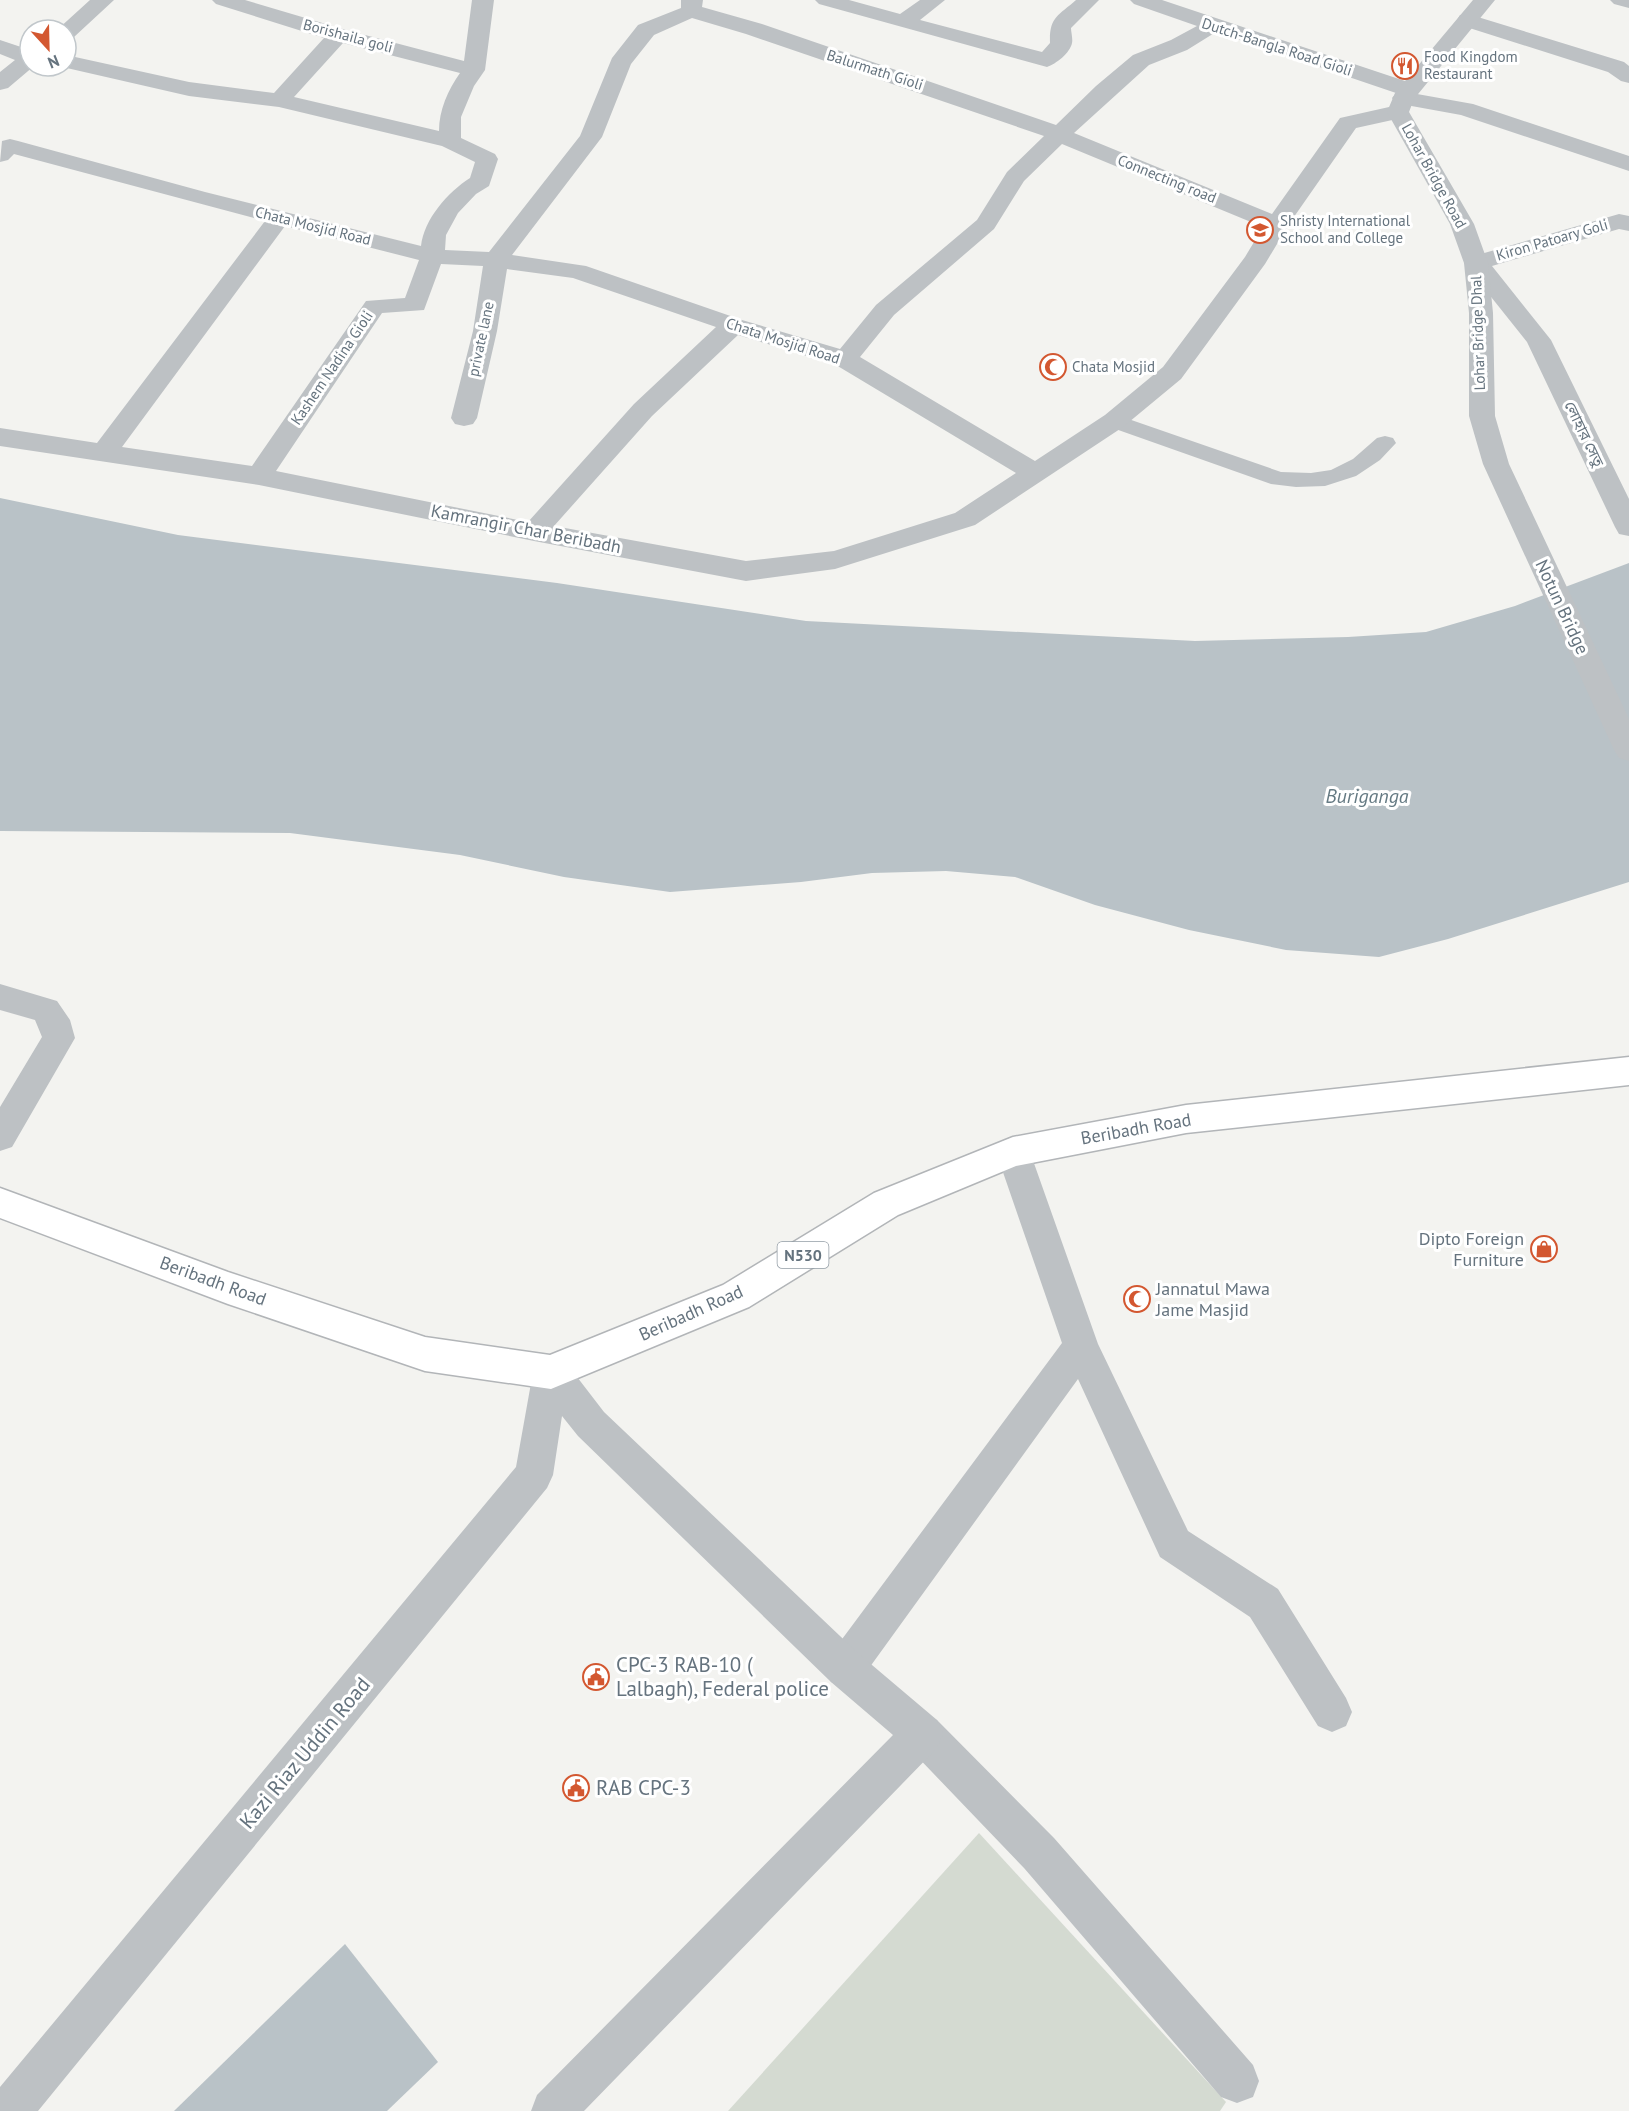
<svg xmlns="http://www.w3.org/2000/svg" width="1629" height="2111" font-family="'PT Sans','Noto Sans Bengali',sans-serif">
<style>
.green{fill:#d4dad1}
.water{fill:#b9c2c7}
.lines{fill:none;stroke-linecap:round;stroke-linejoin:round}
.trunk-casing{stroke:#b2b5b8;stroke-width:3}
.service{fill:#bdc1c4;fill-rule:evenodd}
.minor{fill:#bdc1c4;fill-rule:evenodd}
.tertiary{fill:#bdc1c4;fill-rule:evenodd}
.trunk{fill:#fff;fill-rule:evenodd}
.labels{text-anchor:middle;stroke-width:6;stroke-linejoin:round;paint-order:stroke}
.far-street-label{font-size:15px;fill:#65737e;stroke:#fff}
.far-poi-label{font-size:15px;fill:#65737e;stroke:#fff;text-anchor:start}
.shield{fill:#fff;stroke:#939da5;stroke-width:1.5}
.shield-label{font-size:16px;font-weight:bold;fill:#65737e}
.street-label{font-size:18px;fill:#65737e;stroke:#fff}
.poi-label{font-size:18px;fill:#65737e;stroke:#fff;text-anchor:end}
.water-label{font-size:20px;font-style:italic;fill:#657a83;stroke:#fff}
.near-poi-label{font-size:21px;fill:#65737e;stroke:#fff;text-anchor:start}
.near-street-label{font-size:21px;fill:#65737e;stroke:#fff}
</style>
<rect width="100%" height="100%" fill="#f3f3f0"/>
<polygon class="green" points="979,1833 1226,2102 1220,2111 728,2111"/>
<g class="water">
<polygon points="0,498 178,535 557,583 806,621 1195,641 1348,637 1426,632 1515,606 1629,563 1629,882 1448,939 1379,957 1286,950 1189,930 1095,905 1015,877 946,871 872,873 801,882 670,892 564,877 460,855 290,833 0,831"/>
<polygon points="345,1944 438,2062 387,2111 174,2111"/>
</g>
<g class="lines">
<defs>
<polygon id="trunk" points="1629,1057 1629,1085 1186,1133 1016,1166 898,1215 749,1307 551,1389 425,1371 228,1304 0,1218 0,1188 228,1272 425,1337 550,1355 723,1285 874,1193 1013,1137 1186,1105"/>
</defs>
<use href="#trunk" class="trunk-casing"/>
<polygon class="service" points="1114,414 1281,472 1311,473 1331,470 1353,459 1377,438 1385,436 1393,438 1396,443 1380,460 1356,476 1325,486 1296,487 1271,484 1107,426 1103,421 1107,416"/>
<g class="minor">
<polygon points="90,0 114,0 74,37 66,38 66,30 57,30"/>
<path d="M 212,0 L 245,0 L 346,30 L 464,61 L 472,0 L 494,0 L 485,70 L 474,86 L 461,117 L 461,138 L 495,154 L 498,159 L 489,186 L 476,194 L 458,213 L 446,235 L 445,250 L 489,252 L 580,136 L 612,58 L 638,25 L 681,8 L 681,0 L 703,0 L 702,7 L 762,24 L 1056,125 L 1096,86 L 1133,55 L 1171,40 L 1197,26 L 1134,4 L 1130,0 L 1162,0 L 1417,85 L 1420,90 L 1417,94 L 1473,104 L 1629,156 L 1629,171 L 1461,115 L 1395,103 L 1392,98 L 1396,93 L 1216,32 L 1187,50 L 1149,65 L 1074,133 L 1272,214 L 1340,118 L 1398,105 L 1406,107 L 1409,112 L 1406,117 L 1356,128 L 1289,224 L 1265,264 L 1181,379 L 1123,427 L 975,525 L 835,569 L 746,581 L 534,541 L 259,485 L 0,446 L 0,428 L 97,443 L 265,221 L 14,154 L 8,160 L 0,162 L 2,141 L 10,139 L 18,141 L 205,192 L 421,246 C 424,219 448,192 470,178 L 475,162 L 442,146 L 279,107 L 189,96 L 58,66 L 66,66 L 66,55 L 189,82 L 274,93 L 324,38 L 216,4 ZM 692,18 L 746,34 L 1044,136 L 1007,172 L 977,220 L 876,305 L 840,349 L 742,320 L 586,266 L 512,255 L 602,137 L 631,64 L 654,35 ZM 343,43 L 460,73 C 448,90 439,110 439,131 L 294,97 ZM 1062,144 L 1263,227 L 1245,257 L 1163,367 L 1105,415 L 1035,461 L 860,357 L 894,315 L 994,229 L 1024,181 ZM 285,226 L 419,260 L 405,298 L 366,301 L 252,466 L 122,447 ZM 441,264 L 483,266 L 473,331 L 451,418 L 455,424 L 464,426 L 473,424 L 477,418 L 497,331 L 507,269 L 573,278 L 716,327 L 634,404 L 528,522 L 276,471 L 382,313 L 424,310 ZM 738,335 L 836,365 L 1016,473 L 955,513 L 834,551 L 746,561 L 554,526 L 652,416 Z"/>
<path d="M 815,0 L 849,0 L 900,14 L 920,0 L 945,0 L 920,20 L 1042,52 L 1050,43 C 1049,17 1058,16 1076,0 L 1099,0 L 1071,28 C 1071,32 1073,39 1072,43 C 1070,53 1056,64 1047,67 L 819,4 Z"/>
<polygon points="1610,0 1629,0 1629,8 1614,4"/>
<polygon points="1468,14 1624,62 1629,66 1629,83 1621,81 1608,72 1460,25 1457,20 1460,15"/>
<polygon points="0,40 30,50 30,66 34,66 8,88 0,90 0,72 15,60 0,54"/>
<polygon points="1619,214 1629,216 1629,231 1619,229 1492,266 1551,340 1629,499 1629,536 1619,534 1615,527 1527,342 1464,263 1467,258"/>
<polygon points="0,984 57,1001 70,1020 75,1038 12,1147 0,1151 0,1107 42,1037 35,1020 0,1010"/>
<polygon points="1013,1137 1025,1142 1030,1152 1098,1344 1188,1531 1278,1589 1346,1698 1352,1712 1346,1726 1332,1732 1318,1726 1250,1617 1160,1557 1078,1379 859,1682 845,1688 831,1682 825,1668 831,1654 1062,1343 996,1152 1001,1142"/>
<polygon points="923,1714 937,1720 1054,1838 1253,2065 1259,2081 1253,2097 1237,2103 1221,2097 1024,1868 909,1748 903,1734 909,1720"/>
</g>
<g class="tertiary">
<polygon points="1473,0 1495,0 1414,99 1409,112 1474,224 1488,263 1493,313 1495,416 1509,464 1629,719 1629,761 1619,758 1614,750 1483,464 1469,416 1469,313 1464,263 1450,224 1387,112 1395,93"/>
<polygon points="551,1355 564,1360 604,1412 859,1654 937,1720 943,1734 937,1748 584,2111 531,2111 537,2095 893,1735 831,1682 578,1436 562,1416 553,1475 547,1488 38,2111 0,2111 0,2087 516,1467 533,1372 538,1360"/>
</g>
<use href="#trunk" class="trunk"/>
</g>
<defs>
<symbol id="restaurant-ring" viewBox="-11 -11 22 22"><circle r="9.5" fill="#fff" stroke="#d35730" stroke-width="1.5"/><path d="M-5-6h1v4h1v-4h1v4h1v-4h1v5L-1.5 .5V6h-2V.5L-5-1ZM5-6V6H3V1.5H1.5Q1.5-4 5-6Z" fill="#d35730"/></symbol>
<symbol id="school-ring" viewBox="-11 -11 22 22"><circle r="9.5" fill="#fff" stroke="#d35730" stroke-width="1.5"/><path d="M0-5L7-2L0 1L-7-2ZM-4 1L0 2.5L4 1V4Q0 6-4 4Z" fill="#d35730"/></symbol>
<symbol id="mosque-ring" viewBox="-11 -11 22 22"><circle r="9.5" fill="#fff" stroke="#d35730" stroke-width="1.5"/><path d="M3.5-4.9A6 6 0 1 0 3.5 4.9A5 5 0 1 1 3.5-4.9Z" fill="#d35730"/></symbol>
<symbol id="shop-ring" viewBox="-11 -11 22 22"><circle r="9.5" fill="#fff" stroke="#d35730" stroke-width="1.5"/><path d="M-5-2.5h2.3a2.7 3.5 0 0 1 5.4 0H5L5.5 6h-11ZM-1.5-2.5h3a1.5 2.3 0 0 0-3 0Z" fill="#d35730"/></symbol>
<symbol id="civic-ring" viewBox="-11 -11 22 22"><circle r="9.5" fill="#fff" stroke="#d35730" stroke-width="1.5"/><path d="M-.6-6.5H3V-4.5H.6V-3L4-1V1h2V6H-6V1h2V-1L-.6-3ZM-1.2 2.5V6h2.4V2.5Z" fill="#d35730"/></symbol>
</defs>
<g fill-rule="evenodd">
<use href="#restaurant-ring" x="1390" y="51" width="30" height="30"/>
<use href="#school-ring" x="1245" y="215" width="30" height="30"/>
<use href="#mosque-ring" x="1038" y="352" width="30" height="30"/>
<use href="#shop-ring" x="1529" y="1234" width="30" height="30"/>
<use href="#mosque-ring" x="1122" y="1284" width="30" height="30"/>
<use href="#civic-ring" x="581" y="1662" width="30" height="30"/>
<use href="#civic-ring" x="561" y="1773" width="30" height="30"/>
</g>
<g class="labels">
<g class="far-street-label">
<text transform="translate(348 36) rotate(15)" y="5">Borishaila goli</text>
<text transform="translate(1277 47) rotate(18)" y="5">Dutch-Bangla Road Gioli</text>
<text transform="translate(875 70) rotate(18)" y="5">Balurmath Gioli</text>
<text transform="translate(1434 176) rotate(61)" y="5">Lohar Bridge Road</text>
<text transform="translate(1167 179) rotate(22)" y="5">Connecting road</text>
<text transform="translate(313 226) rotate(14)" y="5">Chata Mosjid Road</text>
<text transform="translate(1552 240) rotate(-16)" y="5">Kiron Patoary Goli</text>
<text transform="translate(1478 333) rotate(-92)" y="5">Lohar Bridge Dhal</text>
<text transform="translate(481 339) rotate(-78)" y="5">private lane</text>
<text transform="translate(783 341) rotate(18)" y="5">Chata Mosjid Road</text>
<text transform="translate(332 368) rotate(-56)" y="5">Kashem Nadina Gioli</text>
<text transform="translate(1584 434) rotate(64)" y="5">লোহার সেতু</text>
</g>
<g class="far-poi-label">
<text x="1424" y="62">Food Kingdom<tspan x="1424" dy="17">Restaurant</tspan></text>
<text x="1280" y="226">Shristy International<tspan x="1280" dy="17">School and College</tspan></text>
<text x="1072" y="372">Chata Mosjid</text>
</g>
<rect class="shield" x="777.5" y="1242" width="51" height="26" rx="4.5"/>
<g class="shield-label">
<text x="803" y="1261">N530</text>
</g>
<g class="street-label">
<text transform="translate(526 529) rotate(11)" y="6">Kamrangir Char Beribadh</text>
<text transform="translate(1562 607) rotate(65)" y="6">Notun Bridge</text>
<text transform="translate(1136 1129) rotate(-10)" y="6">Beribadh Road</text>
<text transform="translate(213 1281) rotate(20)" y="6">Beribadh Road</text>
<text transform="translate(691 1313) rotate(-24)" y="6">Beribadh Road</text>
</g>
<g class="poi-label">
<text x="1524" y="1245">Dipto Foreign<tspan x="1524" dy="21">Furniture</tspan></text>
<text x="1156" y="1295" text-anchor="start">Jannatul Mawa<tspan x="1156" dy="21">Jame Masjid</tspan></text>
</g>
<g class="water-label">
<text x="1367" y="803">Buriganga</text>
</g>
<g class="near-poi-label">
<text x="616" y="1672">CPC-3 RAB-10 (<tspan x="616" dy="24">Lalbagh), Federal police</tspan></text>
<text x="596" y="1795">RAB CPC-3</text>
</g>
<g class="near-street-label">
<text transform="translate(305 1753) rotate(-50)" y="7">Kazi Riaz Uddin Road</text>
</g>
</g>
<g transform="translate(48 48) rotate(158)"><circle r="28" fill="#ffffff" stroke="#c1c7cb" stroke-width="1.5"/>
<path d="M0-4.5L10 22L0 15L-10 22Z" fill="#d35730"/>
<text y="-9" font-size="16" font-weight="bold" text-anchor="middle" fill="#65737e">N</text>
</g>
</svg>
